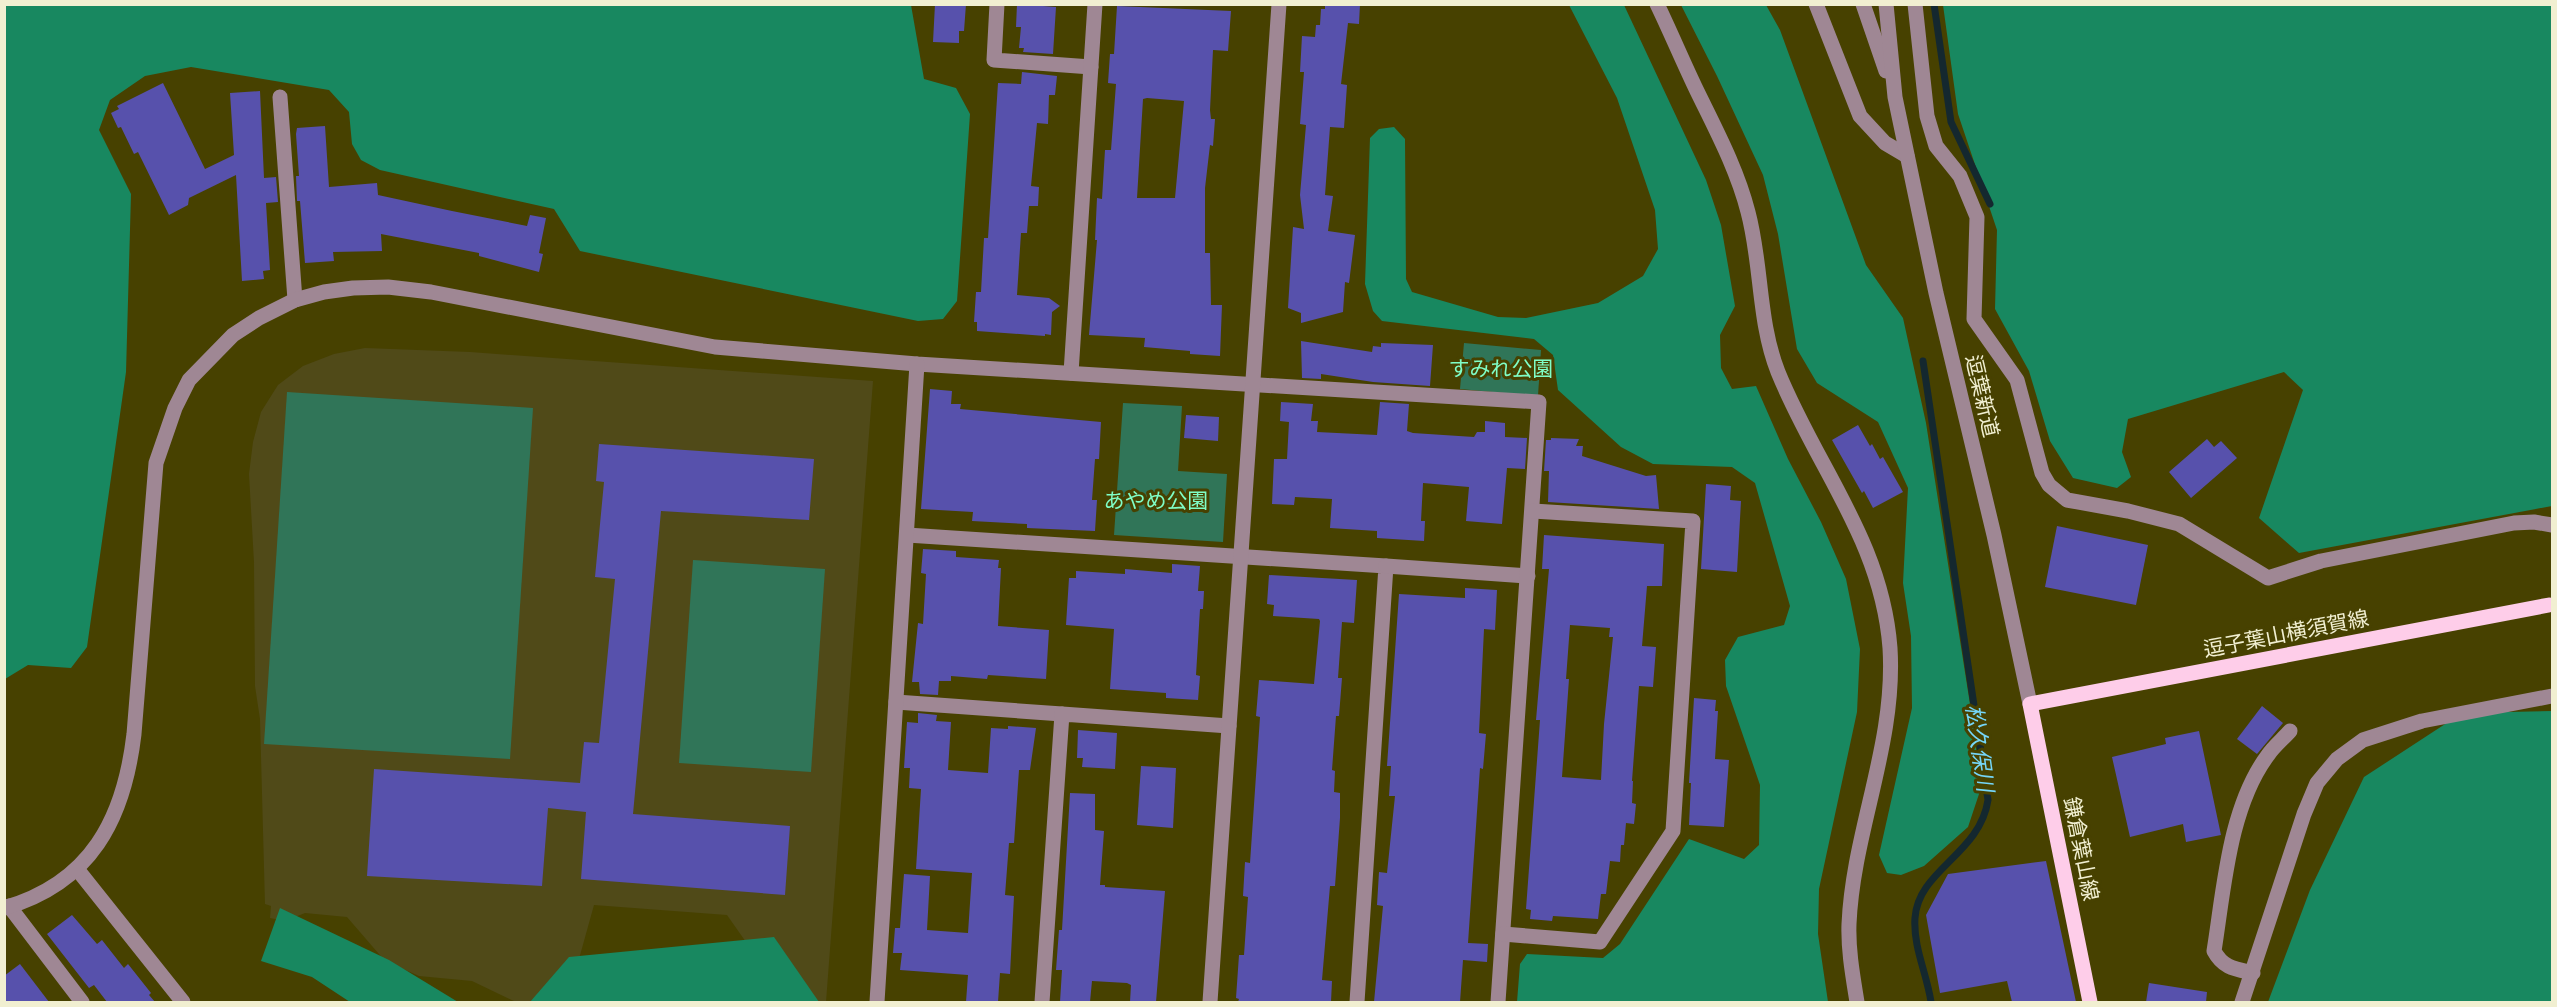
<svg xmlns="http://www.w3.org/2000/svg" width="2557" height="1007" font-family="'Asap Condensed','Noto Sans JP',sans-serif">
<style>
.built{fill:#504a18}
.green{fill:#307558}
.forest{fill:#188860}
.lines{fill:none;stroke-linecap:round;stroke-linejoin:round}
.stream{stroke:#14282f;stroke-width:7}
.building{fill:#5751ac;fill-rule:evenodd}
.minor{stroke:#9f8794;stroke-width:15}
.major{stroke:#fecde9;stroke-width:15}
.labels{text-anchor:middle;stroke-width:6;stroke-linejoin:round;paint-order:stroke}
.park-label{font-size:21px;fill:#7ffdc6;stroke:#474100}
.street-label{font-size:21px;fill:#f1efd1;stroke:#474100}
.water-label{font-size:22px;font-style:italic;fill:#75d6f8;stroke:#474100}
</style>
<rect width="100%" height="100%" fill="#474100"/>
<polygon class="built" points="365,348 470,352 873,381 826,1002 788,1002 727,915 594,905 567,1002 516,1002 472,981 419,976 385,961 347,917 305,913 285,921 270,918 271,906 265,904 260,719 255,686 254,562 249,474 253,442 261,412 278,385 303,366 334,354"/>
<g class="green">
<polygon points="1464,343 1541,350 1538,396 1460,389"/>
<polygon points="287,392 533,408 510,759 264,744"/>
<polygon points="1123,403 1182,406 1178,471 1227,474 1223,542 1114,535"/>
<polygon points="693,560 825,569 811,772 679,763"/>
</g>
<g class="forest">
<polygon points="5,4 911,5 924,79 956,88 970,114 957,301 943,319 918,321 580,251 554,209 380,170 361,160 352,144 349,112 329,90 191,67 145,76 110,100 99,130 131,194 126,372 87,647 71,668 28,665 5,679"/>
<polygon points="1569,5 1624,5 1706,180 1721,225 1735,306 1720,335 1721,368 1732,389 1756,386 1788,459 1821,522 1846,579 1860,649 1857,712 1819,889 1818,934 1828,1002 1517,1002 1520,964 1527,954 1603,958 1620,944 1689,839 1744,859 1759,845 1760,785 1726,686 1725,660 1738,637 1784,625 1790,606 1755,483 1732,467 1653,464 1621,447 1558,390 1553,355 1534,339 1382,321 1373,311 1365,284 1370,138 1379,129 1394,127 1405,139 1406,279 1412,292 1498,317 1526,318 1598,303 1643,276 1658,249 1655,210 1617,98"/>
<polygon points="1681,5 1766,5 1780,30 1866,265 1903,318 1926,423 1972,717 1981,788 1968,827 1924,866 1901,875 1887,873 1879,855 1912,708 1911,636 1903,583 1908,488 1878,422 1817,383 1797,349 1778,234 1763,175 1717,76"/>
<polygon points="1943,5 2552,5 2552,506 2299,553 2259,518 2303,390 2284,372 2128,419 2122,452 2131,477 2117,488 2073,478 2050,441 2029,371 1995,309 1997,230 1958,114"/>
<polygon points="2552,711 2552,1002 2268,1002 2310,890 2364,777 2462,713"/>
<polygon points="280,908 389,960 458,1002 350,1002 312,977 261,961"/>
<polygon points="774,937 819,1002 530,1002 569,957"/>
</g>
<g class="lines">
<g class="stream">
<polyline points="1934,4 1951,122 1990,204"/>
<path d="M 1923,361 L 1988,800 C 1980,854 1918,870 1915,918 C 1913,947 1927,974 1931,1002"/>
</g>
</g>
<g class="building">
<polygon points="935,4 966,4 964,31 959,31 959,43 933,42"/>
<polygon points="1017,4 1056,7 1053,54 1023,52 1024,48 1019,48 1021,27 1016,27"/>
<polygon points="1325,4 1360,4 1359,24 1348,23 1341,84 1347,85 1344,128 1330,127 1325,195 1333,196 1328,231 1355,235 1349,283 1345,282 1343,312 1301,323 1301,313 1288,308 1293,227 1304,229 1300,195 1306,125 1300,124 1304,72 1300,72 1302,36 1315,37 1316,25 1320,25 1321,9 1325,9"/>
<path d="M 1117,6 L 1231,11 L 1228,51 L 1213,50 L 1210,110 L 1211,119 L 1215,119 L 1213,146 L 1210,145 L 1205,188 L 1205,253 L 1210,253 L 1211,305 L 1222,305 L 1220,356 L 1190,354 L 1190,351 L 1144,347 L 1145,338 L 1089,335 L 1097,240 L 1095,240 L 1097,198 L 1102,199 L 1105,150 L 1111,150 L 1116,84 L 1108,83 L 1110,54 L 1114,54 ZM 1147,98 L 1184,101 L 1175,198 L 1137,198 L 1143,99 Z"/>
<polygon points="1022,72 1057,76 1055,95 1049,95 1048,124 1037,123 1031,186 1039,187 1038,206 1029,206 1027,233 1021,233 1017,295 1049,298 1060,306 1052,312 1051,335 1045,334 1045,336 977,331 977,322 974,322 976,292 981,292 984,238 988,238 998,83 1021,84"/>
<polygon points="163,83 205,169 234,155 230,93 260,91 264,178 276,177 278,202 266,203 270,270 263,271 264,279 242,281 236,175 189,198 188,205 169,215 138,152 134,154 121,127 118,128 111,113 119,109 117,106"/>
<polygon points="325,126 329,187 377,183 378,195 452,211 527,226 530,215 546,218 539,253 543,254 539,272 479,256 479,253 381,234 382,251 333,252 334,261 305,263 300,201 297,201 296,176 299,176 296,134 297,128"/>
<polygon points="1301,341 1372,352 1373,346 1381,347 1381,343 1433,345 1430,386 1373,382 1321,374 1321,379 1302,378"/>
<polygon points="930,389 952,391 951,404 961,404 960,409 1101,422 1099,459 1095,459 1092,500 1097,500 1095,531 1027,528 1027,524 972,521 973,512 921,509"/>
<polygon points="1281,402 1313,404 1311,421 1318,421 1317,432 1377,435 1380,402 1409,404 1407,431 1413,433 1474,437 1477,432 1485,432 1485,421 1505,423 1505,437 1527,438 1525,469 1507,468 1502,524 1466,521 1469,487 1423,483 1421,521 1425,521 1424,541 1377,538 1377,531 1330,528 1332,499 1295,497 1294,505 1272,504 1274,459 1287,459 1289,422 1280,421"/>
<polygon points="1186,415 1219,417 1218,441 1184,438"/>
<polygon points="1858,425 1870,446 1872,444 1880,459 1883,457 1903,492 1873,508 1864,491 1862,493 1832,440"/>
<polygon points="1551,438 1579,439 1576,446 1583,446 1582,456 1646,476 1656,475 1659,509 1548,502 1549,471 1544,471 1546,440 1551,440"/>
<polygon points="2207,439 2214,447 2221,441 2237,458 2191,498 2169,472"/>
<polygon points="599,444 814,459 809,520 661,511 633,814 790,826 785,895 581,879 586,812 548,808 542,886 367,876 374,769 580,783 584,742 599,743 615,579 595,577 604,482 596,481"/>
<polygon points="1706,484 1731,486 1730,500 1741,501 1737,572 1701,569"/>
<polygon points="2057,526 2148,545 2136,605 2045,587"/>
<path d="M 1544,535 L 1664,544 L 1662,586 L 1647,586 L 1642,646 L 1656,647 L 1653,687 L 1639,686 L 1632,781 L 1633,781 L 1632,803 L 1636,804 L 1634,824 L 1626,823 L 1624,845 L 1621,845 L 1620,862 L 1610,861 L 1606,894 L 1601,894 L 1598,919 L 1553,916 L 1552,921 L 1530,919 L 1531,910 L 1526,909 L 1540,720 L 1536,720 L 1549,569 L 1542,569 ZM 1570,625 L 1610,628 L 1609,637 L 1613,637 L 1604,724 L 1601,780 L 1562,777 L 1569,679 L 1566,679 Z"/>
<polygon points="923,549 956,551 956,557 999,560 998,568 1001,568 998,626 1049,630 1046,679 988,675 987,679 951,676 951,681 939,681 938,695 920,694 919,682 912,682 918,623 923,624 926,574 921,573"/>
<polygon points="1172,564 1200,566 1198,591 1204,591 1203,609 1200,609 1196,675 1200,676 1198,700 1166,698 1166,693 1110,689 1114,629 1066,625 1069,578 1076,578 1076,571 1125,574 1125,569 1172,573"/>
<polygon points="1269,575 1357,580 1354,623 1342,622 1338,678 1342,678 1339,716 1336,716 1332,770 1335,771 1334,792 1340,793 1340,818 1335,886 1330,886 1322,980 1332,981 1331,1002 1238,1002 1239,999 1236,998 1239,955 1244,955 1248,897 1243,896 1245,862 1250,863 1260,717 1256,716 1259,680 1314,684 1320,621 1319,619 1273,616 1274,605 1267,604"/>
<polygon points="1465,588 1497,590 1495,630 1484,629 1479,733 1486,734 1483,769 1480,768 1468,943 1488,944 1487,962 1463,960 1460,1002 1374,1002 1383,906 1377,905 1379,872 1387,873 1395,796 1389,796 1391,766 1387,766 1399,594 1465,598"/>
<polygon points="1694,698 1716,700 1715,711 1718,711 1715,759 1729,760 1724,827 1689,825 1691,783 1689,783"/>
<polygon points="2262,706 2283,723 2257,754 2237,739"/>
<polygon points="918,713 937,715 936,721 951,722 948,770 988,773 991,728 1008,729 1008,726 1036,728 1030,770 1019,770 1014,843 1009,843 1005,895 1014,896 1010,974 1000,973 998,1002 966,1002 968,975 900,970 902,953 893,953 895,928 900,928 904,874 930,876 927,930 968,933 972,873 916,869 921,789 909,788 910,768 904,768 907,722 918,723"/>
<polygon points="1078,730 1117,733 1115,769 1082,767 1083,758 1077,758"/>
<polygon points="2199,731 2221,835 2186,842 2183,824 2130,837 2112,757 2166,744 2165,738"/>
<polygon points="1141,766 1176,768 1173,828 1137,825"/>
<polygon points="1070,793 1095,794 1095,830 1104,831 1100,885 1105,885 1105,887 1165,891 1156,1002 1130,1002 1131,985 1127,983 1092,981 1090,1002 1060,1002 1062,970 1056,970 1059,930 1062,930"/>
<polygon points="2046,861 2076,1002 2012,1002 2007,981 1940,993 1926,915 1948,874"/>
<polygon points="72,915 97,944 102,940 124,968 128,964 151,993 149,995 155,1002 107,1002 94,985 89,988 47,934"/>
<polygon points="20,964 49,1002 4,1002 4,976"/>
<polygon points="2149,983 2207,992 2206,1002 2146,1002"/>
</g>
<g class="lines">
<g class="minor">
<polyline points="997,4 994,60 1091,67"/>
<path d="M 1657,4 C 1671,33 1683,62 1697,91 C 1716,130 1737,169 1748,212 C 1762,264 1758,322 1778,372 C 1817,468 1882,541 1890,648 C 1896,744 1853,831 1849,924 C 1848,950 1853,977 1857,1002"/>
<polyline points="1816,4 1860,116 1885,143 1907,156"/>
<polyline points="1863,4 1886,71"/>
<polyline points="1886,4 1895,97 1936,293 1994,535 2030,704"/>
<polyline points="1915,4 1927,116 1936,146 1960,176 1977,217 1974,319 2017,380 2042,473 2049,485 2067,500 2128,511 2179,524 2268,578 2321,561 2514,523 2534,522 2552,525"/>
<polyline points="280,97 295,300"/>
<polyline points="1071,373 1095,4"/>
<polyline points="907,535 1386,566 1357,1002"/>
<polyline points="1386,566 1528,576"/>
<polyline points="896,702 1062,714"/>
<polyline points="77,869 183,1002"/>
<polyline points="9,906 82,1002"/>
<path d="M 4,908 C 91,883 124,819 134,734 L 156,463 L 175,408 L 189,380 L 233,335 L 259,318 L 295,300 L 324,292 L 353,288 L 388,287 L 431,292 L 715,347 L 917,364 L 1539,402 L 1498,1002"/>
<polyline points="1503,934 1600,942 1673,831 1693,521 1533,511"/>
<path d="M 2253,973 C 2235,969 2223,968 2214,951 C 2224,889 2229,807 2268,755 C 2274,746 2283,739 2290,731"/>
<polyline points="877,1002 917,364"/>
<polyline points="1042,1002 1062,714 1229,726"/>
<polyline points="1210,1002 1279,4"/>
<polyline points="2242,1002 2304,814 2317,783 2337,759 2363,740 2422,721 2552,696"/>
</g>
<polyline class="major" points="2090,1002 2030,704 2549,605"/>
</g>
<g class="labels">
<g class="park-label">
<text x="1501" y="376">すみれ公園</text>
<text x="1156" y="508">あやめ公園</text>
</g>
<g class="street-label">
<text transform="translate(1982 396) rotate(77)" y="7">逗葉新道</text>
<text transform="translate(2286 634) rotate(-11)" y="7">逗子葉山横須賀線</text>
<text transform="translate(2081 849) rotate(79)" y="7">鎌倉葉山線</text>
</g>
<g class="water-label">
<text transform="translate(1980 748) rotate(82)" y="8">松久保川</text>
</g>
</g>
<rect width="2557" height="1007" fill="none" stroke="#f1efd1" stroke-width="12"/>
</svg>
